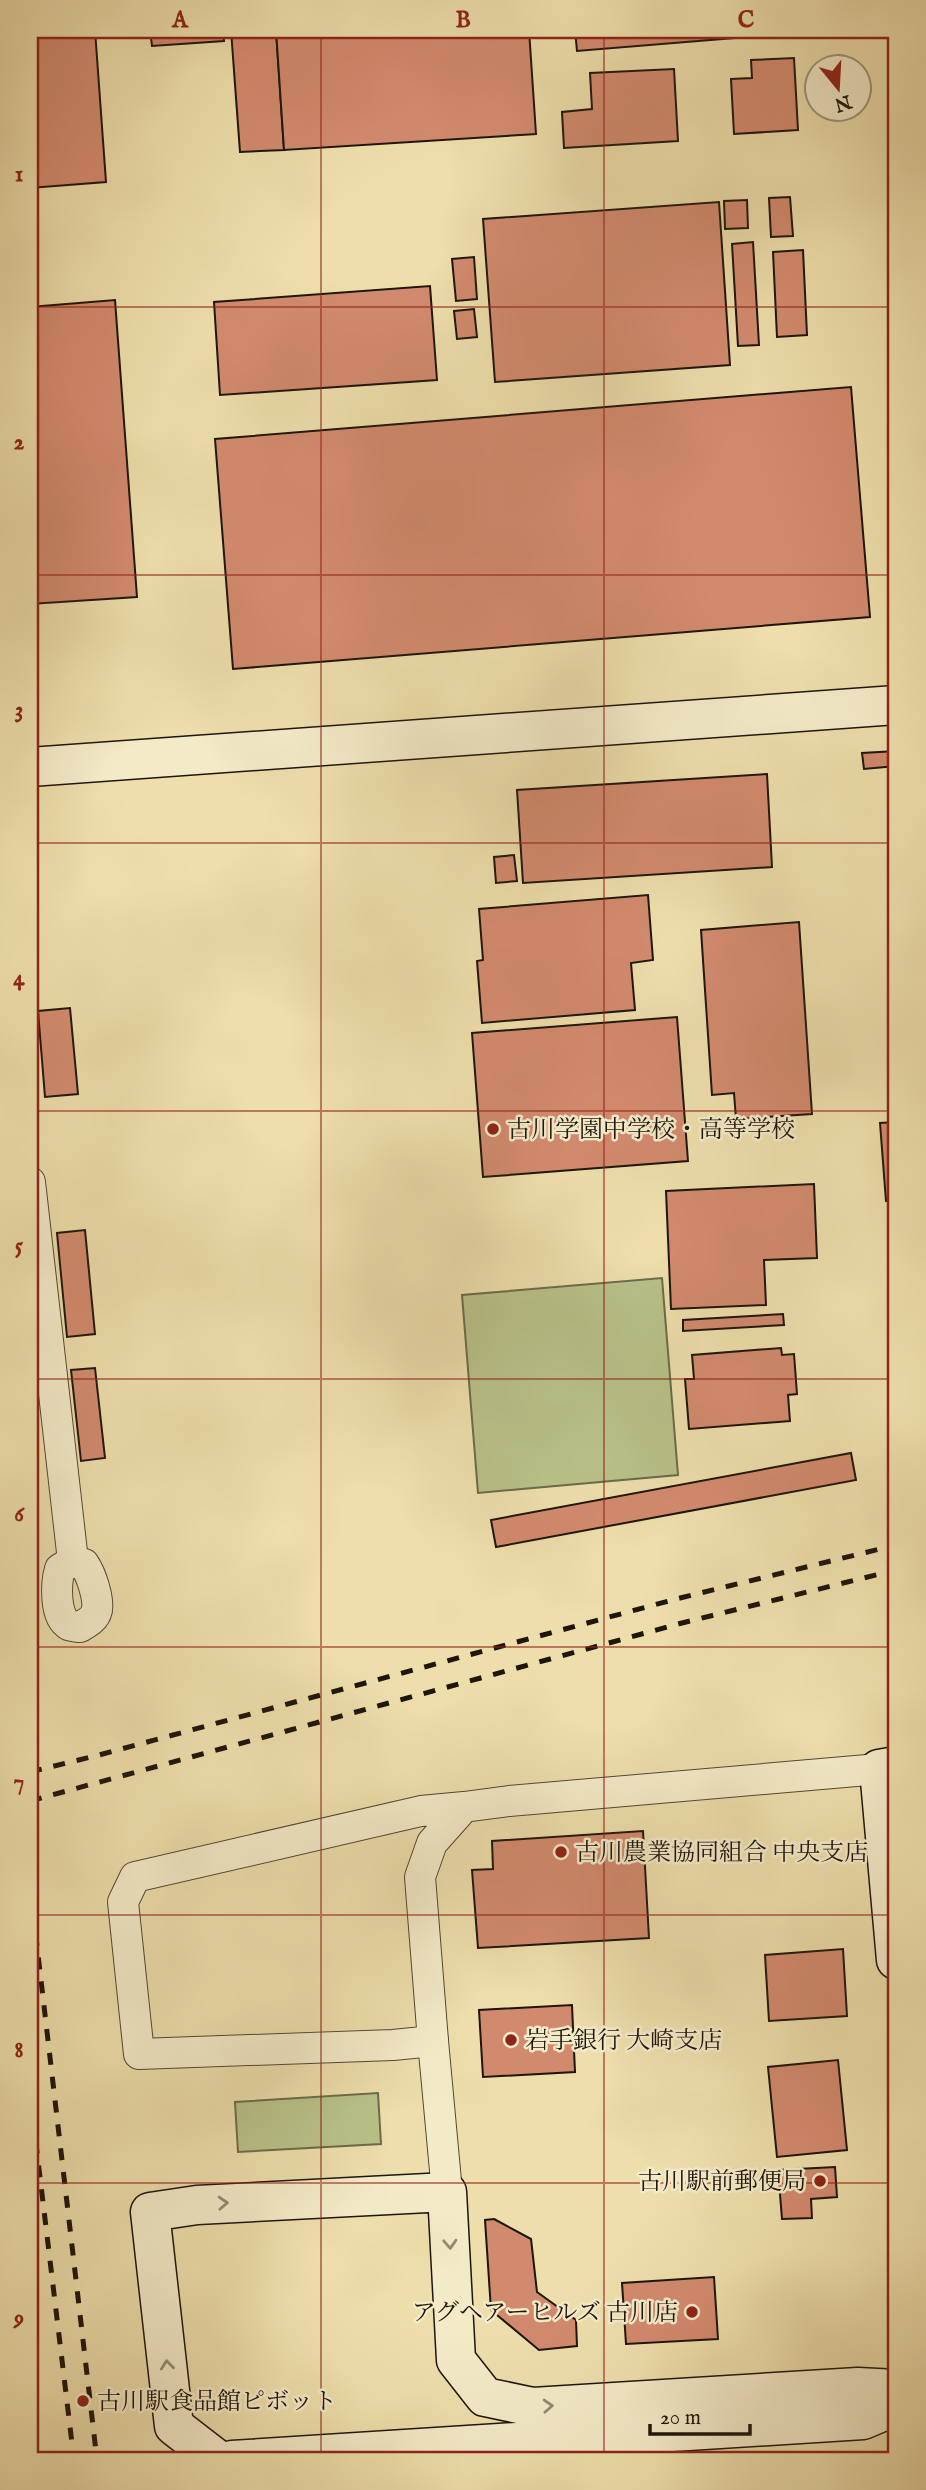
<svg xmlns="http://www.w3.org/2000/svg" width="926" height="2490" font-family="'IM FELL English','Noto Serif JP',serif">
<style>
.green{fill:#b8c189;stroke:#6b6b4a;stroke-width:2}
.building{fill:#d28a6e;stroke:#1e150c;stroke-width:2}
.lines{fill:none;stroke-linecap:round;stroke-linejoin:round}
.street-casing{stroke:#524734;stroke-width:32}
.secondary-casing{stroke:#1e150c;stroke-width:41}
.street{stroke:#f3eac8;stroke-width:30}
.secondary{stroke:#f3eac8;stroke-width:38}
.rail{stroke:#1e150c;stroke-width:5;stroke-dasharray:12 12;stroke-linecap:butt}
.oneway{stroke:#938a73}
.grid{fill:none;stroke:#8f2418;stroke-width:2;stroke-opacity:0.55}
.poi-dot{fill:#8f2418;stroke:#f3eac8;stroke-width:2.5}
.labels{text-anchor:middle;stroke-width:5;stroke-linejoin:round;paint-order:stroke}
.poi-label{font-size:24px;fill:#1e150c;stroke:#f3eac8;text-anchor:start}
.neatline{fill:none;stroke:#8f2418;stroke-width:2.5}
.grid-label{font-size:23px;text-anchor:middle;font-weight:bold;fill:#8f2418}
</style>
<rect width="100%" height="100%" fill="#eddeab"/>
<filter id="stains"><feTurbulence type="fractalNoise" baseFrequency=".00286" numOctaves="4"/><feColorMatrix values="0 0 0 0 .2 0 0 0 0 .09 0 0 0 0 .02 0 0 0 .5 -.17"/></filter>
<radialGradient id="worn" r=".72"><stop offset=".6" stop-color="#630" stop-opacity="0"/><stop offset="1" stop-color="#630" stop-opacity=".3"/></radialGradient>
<g class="green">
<polygon points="662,1278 678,1475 478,1493 462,1295"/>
<polygon points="378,2093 381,2144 238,2152 235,2102"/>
</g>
<g class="building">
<polygon points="30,30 95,30 106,182 30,188"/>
<polygon points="150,30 223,30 224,41 152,46"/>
<polygon points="231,30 276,30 284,150 240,152"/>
<polygon points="276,30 529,30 536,134 284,150"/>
<polygon points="575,30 733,30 734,38 577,51"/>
<polygon points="794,58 798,130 734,134 731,79 752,78 751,60"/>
<polygon points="674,69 678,141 564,148 562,112 592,109 590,73"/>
<polygon points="790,197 793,236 771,237 769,198"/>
<polygon points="747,200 748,228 725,229 724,201"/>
<polygon points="719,202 730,365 495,382 483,219"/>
<polygon points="753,242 759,345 738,346 732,244"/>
<polygon points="803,250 807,335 777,337 773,252"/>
<polygon points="474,257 477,299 456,301 452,259"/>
<polygon points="430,286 437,380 220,395 214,302"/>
<polygon points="115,300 137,597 30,604 30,307"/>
<polygon points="474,309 477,337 457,339 454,311"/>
<polygon points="851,387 870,617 233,669 215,439"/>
<polygon points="896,751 896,766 864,769 862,753"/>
<polygon points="767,774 772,867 523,883 517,790"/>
<polygon points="514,855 517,881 496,883 494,857"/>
<polygon points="648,895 653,960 631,963 635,1010 482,1023 477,961 483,960 479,909"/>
<polygon points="799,922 812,1114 736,1119 734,1093 712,1095 701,930"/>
<polygon points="70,1008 78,1094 45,1097 38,1011"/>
<polygon points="677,1017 688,1161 483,1177 472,1033"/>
<polygon points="896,1122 896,1200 886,1201 880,1123"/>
<polygon points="814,1184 817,1258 764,1260 766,1305 671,1309 666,1191"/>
<polygon points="85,1230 95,1334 67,1337 57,1233"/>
<polygon points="783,1314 784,1325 683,1331 683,1320"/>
<polygon points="781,1348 782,1355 794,1354 797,1394 788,1395 790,1421 689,1429 685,1379 694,1379 692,1355"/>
<polygon points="95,1368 105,1458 81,1461 71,1370"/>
<polygon points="851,1453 856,1480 496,1547 491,1520"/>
<polygon points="643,1831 649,1938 478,1948 472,1870 493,1869 492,1841"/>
<polygon points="843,1949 847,2016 769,2021 765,1955"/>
<polygon points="572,2005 575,2072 483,2077 479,2010"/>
<polygon points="838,2060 847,2150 777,2157 768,2067"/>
<polygon points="835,2167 837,2197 811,2199 812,2218 782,2219 778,2170"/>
<polygon points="494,2219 531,2239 537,2292 576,2320 577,2346 539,2350 491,2310 485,2220"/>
<polygon points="714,2277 718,2339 626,2344 622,2283"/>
</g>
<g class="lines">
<defs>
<g id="street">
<polyline points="30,1182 73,1561"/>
<path d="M 73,1561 L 84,1564 C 91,1574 99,1598 97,1610 C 95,1619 87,1623 80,1627 C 80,1627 69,1626 69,1625 C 54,1617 56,1582 60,1569 Z"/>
<polyline points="464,1807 421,1811 135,1877 123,1902 139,2054 393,2045 433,2041 420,1877 432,1843 464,1807 509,1801 879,1769"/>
<polyline points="433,2041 447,2192"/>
</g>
<g id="secondary">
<polyline points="30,767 896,705"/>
<polyline points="896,1766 879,1769 896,1960"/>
<polyline points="218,2460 174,2426 150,2212 197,2205 447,2192 456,2360 485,2397 533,2407 858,2387 896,2389"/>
<polyline points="232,2460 863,2420 896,2406"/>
</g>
</defs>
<use href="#street" class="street-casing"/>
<use href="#secondary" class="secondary-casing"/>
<use href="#street" class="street"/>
<use href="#secondary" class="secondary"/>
<g class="rail">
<polyline points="30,1772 99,1755 676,1599 896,1545"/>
<polyline points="30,1801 682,1623 896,1570"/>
<polyline points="30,1886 97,2460"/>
<polyline points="30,2094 74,2460"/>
</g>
</g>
<defs><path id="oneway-chevron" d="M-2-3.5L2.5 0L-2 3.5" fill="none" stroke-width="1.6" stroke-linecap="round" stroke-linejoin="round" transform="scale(1.75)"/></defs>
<g class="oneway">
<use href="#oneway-chevron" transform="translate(223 2203) rotate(-3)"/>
<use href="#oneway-chevron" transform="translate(450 2244) rotate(87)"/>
<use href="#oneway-chevron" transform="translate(167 2365) rotate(-96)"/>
<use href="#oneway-chevron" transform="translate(548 2406) rotate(-3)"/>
</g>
<path class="grid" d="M 321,30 L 321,2460M 604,30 L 604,2460M 30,307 L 896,307M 30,575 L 896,575M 30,843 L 896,843M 30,1111 L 896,1111M 30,1379 L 896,1379M 30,1647 L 896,1647M 30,1915 L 896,1915M 30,2183 L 896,2183"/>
<g class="poi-dot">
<circle cx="493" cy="1129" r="7"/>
<circle cx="561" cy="1852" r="7"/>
<circle cx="511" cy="2040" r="7"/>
<circle cx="820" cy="2181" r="7"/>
<circle cx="692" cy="2312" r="7"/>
<circle cx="83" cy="2401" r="7"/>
</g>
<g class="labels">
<g class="poi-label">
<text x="507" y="1137">古川学園中学校・高等学校</text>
<text x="575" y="1860">古川農業協同組合 中央支店</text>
<text x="525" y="2048">岩手銀行 大崎支店</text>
<text x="806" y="2189" text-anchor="end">古川駅前郵便局</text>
<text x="678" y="2320" text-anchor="end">アグヘアーヒルズ 古川店</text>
<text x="97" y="2409">古川駅食品館ピボット</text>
</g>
</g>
<rect width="926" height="2490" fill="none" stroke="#eddeab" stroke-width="77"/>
<g transform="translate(838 88) rotate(162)"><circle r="33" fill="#f3eac8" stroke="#9e957d" stroke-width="2"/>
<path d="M0-5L12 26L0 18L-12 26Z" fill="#8f2418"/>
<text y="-10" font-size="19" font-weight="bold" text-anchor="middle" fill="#1e150c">N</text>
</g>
<path d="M650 2424v10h100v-10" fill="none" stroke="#1e150c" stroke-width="3.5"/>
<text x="660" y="2424" font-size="21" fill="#1e150c" stroke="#f3eac8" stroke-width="5" paint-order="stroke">20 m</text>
<rect x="38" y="38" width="850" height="2414" class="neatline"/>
<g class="grid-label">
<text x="180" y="27">A</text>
<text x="463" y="27">B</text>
<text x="746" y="27">C</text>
<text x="19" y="181">1</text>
<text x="19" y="449">2</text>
<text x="19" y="717">3</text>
<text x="19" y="985">4</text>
<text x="19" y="1253">5</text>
<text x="19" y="1521">6</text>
<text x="19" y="1789">7</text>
<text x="19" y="2057">8</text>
<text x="19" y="2325">9</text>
</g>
<rect width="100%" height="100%" filter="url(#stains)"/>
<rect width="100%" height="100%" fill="url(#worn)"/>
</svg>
